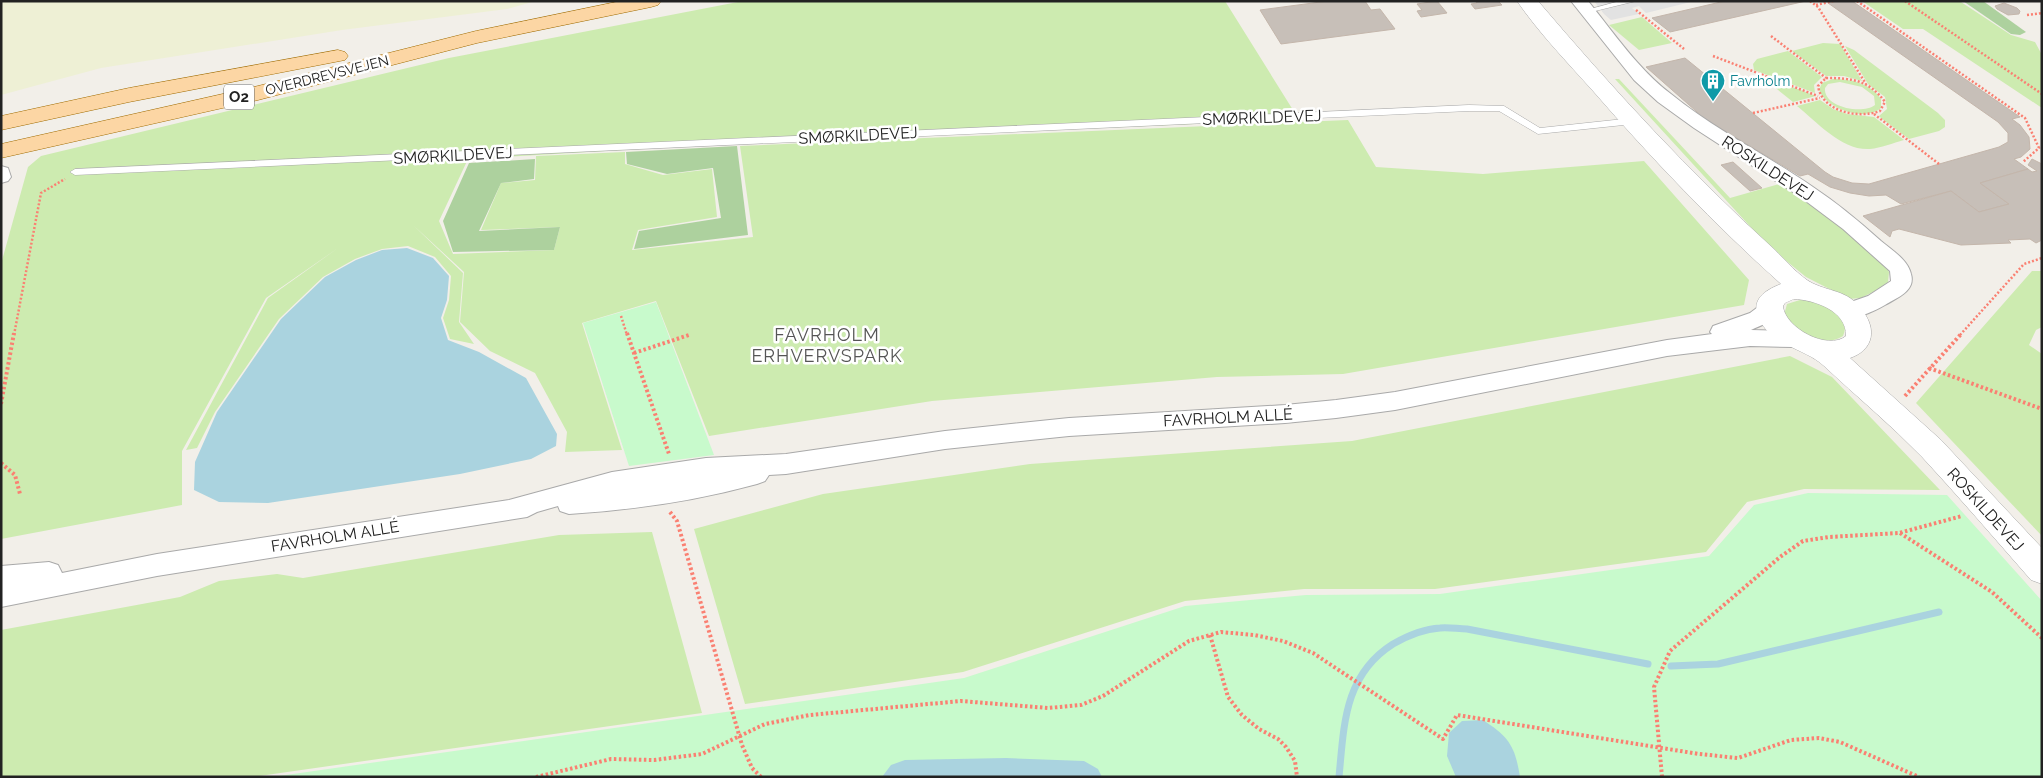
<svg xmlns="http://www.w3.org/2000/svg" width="2043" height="778" font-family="Raleway,sans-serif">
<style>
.farmland{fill:#eef0d5}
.grass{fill:#cdebb0;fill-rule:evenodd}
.forest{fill:#add19e}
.park{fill:#c8facc}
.parking{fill:#e2e2e2}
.water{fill:#aad3df}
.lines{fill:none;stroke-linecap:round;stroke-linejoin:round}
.stream{stroke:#aad3df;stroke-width:7}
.building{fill:#c7bfb8;stroke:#c4b6ab}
.service-casing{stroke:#a9a9a9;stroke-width:1}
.minor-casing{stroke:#a9a9a9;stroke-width:2}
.tertiary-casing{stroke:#a9a9a9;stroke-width:1}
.primary-casing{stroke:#a06b00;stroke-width:1}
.path-far1{stroke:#fa8072;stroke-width:2.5;stroke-dasharray:2 2;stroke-linecap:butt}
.path{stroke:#fa8072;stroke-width:4;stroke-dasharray:2.5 2.5;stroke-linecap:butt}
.service{fill:#fff;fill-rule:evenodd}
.minor{fill:#fff;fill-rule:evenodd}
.tertiary{fill:#fff;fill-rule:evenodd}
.primary{fill:#fcd6a4;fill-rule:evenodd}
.labels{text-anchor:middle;stroke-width:5;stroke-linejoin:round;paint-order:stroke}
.far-street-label{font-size:14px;fill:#222;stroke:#fff}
.far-culture-label{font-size:14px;fill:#0d838f;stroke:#fff;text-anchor:start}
.shield{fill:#fff;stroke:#646464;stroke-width:1}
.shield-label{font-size:15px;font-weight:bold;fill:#222}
.street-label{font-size:16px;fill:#222;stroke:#fff}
.neighbourhood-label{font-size:18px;letter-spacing:1px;fill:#555;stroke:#fff}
</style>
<rect width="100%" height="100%" fill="#f2efe9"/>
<polygon class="farmland" points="1,1 536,1 507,9 342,30 101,68 1,95"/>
<g class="grass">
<polygon points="743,1 1225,1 1293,110 1292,120 742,143 468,159 439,221 453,254 554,250 560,227 481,230 501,183 535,180 536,156 625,152 625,164 663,175 712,169 717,217 638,230 632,250 753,237 740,146 1348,120 1376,167 1483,174 1644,161 1749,280 1744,305 1343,374 1217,377 932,401 709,436 656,301 582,323 622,450 565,452 567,432 535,373 490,351 460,322 464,272 413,225 463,273 459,322 474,344 450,339 443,318 449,300 451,276 435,257 408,246 382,249 355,259 323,277 279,319 215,412 197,448 186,450 268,298 338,248 266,298 182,451 182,505 1,539 1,264 28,167 41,156 449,58"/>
<polygon points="1862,1 1961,2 2011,35 2035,42 2042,55 2042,108 1923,29 1903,29"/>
<polygon points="1642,17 1672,43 1639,50 1609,25"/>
<polygon points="1823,43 1840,44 1862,81 1844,76 1826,76 1792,51"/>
<polygon points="1845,46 1854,50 1938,113 1945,120 1945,127 1939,131 1909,139 1881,118 1879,116 1887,109 1885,97 1868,84"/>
<polygon points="1788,51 1822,77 1814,85 1815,93 1754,70 1753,64 1757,59"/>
<polygon points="1758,74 1816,96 1793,102"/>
<polygon points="1615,79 1619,79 1730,198 1783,183 1809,199 1882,259 1889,272 1888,282 1877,290 1861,298 1849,299 1806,277 1768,246"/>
<path d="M 1833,79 C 1851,79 1870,83 1881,99 L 1881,108 C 1864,122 1827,109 1819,90 L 1822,83 ZM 1840,82 L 1862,87 L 1874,96 L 1875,105 C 1862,115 1823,107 1825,88 L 1828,84 Z"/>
<path d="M 1820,100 L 1833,109 L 1847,114 L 1874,117 L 1904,140 C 1893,143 1881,148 1870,149 C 1842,151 1817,122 1797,106 Z"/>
<polygon points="2032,271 2042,271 2042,327 2036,330 2029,345 2042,354 2042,536 1916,403"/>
<path d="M 1800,300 C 1817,300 1854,314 1843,336 C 1831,344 1812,342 1801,333 C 1794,329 1789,321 1784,315 L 1787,304 Z"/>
<polygon points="1790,356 1832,377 1940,490 1804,489 1747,502 1706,552 1435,589 1304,589 1185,601 963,672 745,704 694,529 823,494 1030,464 1352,441"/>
<polygon points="652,532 702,713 252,777 1,777 1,630 180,597 219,581 277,574 303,578 559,535"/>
</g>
<g class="forest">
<polygon points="1963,1 1983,1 2026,32 2020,35 2011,34"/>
<polygon points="737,146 748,235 634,249 639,231 721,218 713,168 667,174 627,164 626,152"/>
<polygon points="535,159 534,179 501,183 479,231 560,227 554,250 453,252 443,221 469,163"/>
</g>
<g class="park">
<polygon points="656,302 714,455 629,466 583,323"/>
<polygon points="1808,493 1947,495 2042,601 2042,777 272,777 964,678 1185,606 1306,595 1440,594 1709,556 1754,505"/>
</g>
<polygon class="parking" points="1594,1 1695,1 1646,13 1639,6 1632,8 1639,14 1611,20 1604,14"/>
<g class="water">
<polygon points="407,248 433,258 449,276 447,300 441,318 448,340 479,352 526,378 557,434 556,446 531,459 460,474 268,503 219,502 194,490 195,462 217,412 281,319 325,277 356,260 382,250"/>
<path d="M 1483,720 C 1509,737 1515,746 1520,777 L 1456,777 L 1447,756 L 1449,733 L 1462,721 Z"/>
<polygon points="1006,758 1084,761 1098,769 1102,777 882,777 891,765 905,760"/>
</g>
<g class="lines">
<g class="stream">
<polyline points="1671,666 1718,664 1939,612"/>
<path d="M 1339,777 C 1344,725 1344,675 1393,644 C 1407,636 1424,629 1440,628 C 1449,627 1458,629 1467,629 L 1648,664"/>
</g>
</g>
<g class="building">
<polygon points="1328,1 1365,1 1371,10 1380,9 1395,29 1281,44 1260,10"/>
<polygon points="1437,1 1447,13 1421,17 1417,11 1422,10 1417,4"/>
<polygon points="1476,1 1498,1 1502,5 1475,9 1471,4 1477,3"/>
<polygon points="1725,1 1806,1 1670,32 1652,18"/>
<polygon points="1838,1 1852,1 2020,117 2012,119 2020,125 2029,137 2030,149 2021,157 2014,159 2028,169 1980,183 2009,204 1979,212 1951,191 1901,204 1886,195 1869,196 1850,193 1830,187 1808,174 1800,176 1705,119 1646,67 1685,58 1825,172 1833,177 1852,183 1869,184 1999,147 2008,142 2008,133 1998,122 1828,3"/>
<polygon points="2004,3 2017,8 2020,11 2019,14 2008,15 1997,9 1995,6"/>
<polygon points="2032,159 2042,164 2042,240 2036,243 2030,239 2008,240 2011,243 1961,245 1899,229 1892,231 1890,237 1863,216 1951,191 1979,212 2009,204 1980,183 2028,169 2032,172 2037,171 2028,165"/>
<polygon points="1733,162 1762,188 1750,191 1721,165"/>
</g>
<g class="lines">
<defs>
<g id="service">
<polygon points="1620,1 1636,1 1587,13 1583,11"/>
<polygon points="1469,105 1504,106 1540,128 1633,118 1638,121 1633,124 1538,134 1499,111 1469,111 75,175 70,172 75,169"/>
</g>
<g id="minor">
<path d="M 1571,1 L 1588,1 C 1614,33 1638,69 1671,94 C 1715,130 1767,155 1813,187 C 1837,203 1860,222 1881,241 C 1892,250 1908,260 1911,274 C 1916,291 1897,298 1885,305 C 1873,312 1855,320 1842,317 L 1839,311 L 1842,305 L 1868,296 L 1891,281 L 1890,271 L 1843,229 L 1799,196 L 1694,128 L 1658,102 L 1634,80 Z"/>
<polygon points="1,166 8,168 11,177 8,181 1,183"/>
<path d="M 1770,301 L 1778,304 L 1781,309 C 1774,321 1763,325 1751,330 L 1793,331 L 1801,333 L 1804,339 L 1801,345 L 1793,347 L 1750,346 L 1667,356 L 1395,410 L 1336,418 L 1285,423 L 1069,436 L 945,449 L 786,474 L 769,475 L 765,481 L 757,484 C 695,501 633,510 569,514 L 560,511 L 558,506 L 537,512 L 527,517 L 157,576 L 1,607 L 1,566 L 49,562 L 58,565 L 62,573 L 157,554 L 509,500 L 612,472 L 706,458 L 786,454 L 945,431 L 1069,418 L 1285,405 L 1336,400 L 1395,392 L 1667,340 L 1712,334 L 1710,332 L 1713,326 L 1750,313 L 1762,304 Z"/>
</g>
<path id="tertiary" d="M 1517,1 L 1538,1 C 1612,88 1690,173 1775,250 C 1784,259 1800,277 1812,283 C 1833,293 1850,290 1865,314 C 1877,333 1871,351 1850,358 L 1941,440 L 2042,548 L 2042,584 L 2031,580 C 1995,539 1959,497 1922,457 C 1891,425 1856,396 1824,366 C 1804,347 1767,346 1757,313 C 1753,297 1768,289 1781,284 C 1714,224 1652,159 1593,91 C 1567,62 1539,33 1517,1 ZM 1794,299 C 1815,300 1847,311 1846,336 C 1828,351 1785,328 1783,306 L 1785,303 Z"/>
<g id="primary">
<polygon points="621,1 661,1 658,5 651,7 477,43 258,100 1,158 1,144 258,86 476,31"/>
<polygon points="338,50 345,52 348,56 345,60 129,102 1,130 1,116 129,88"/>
</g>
</defs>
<use href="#service" class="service-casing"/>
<use href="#minor" class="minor-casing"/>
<use href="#tertiary" class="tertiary-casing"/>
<use href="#primary" class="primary-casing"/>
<g class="path-far1">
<polyline points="1810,1 1818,7 1866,84"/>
<polyline points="1857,1 2025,118 2039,148 2023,162"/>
<polyline points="1905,1 2042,94"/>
<polyline points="1816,5 1833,1"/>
<polyline points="1636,10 1684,49"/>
<polyline points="2027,15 2042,13"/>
<polyline points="1771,36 1826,78"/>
<polyline points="1713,56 1818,96"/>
<path d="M 1826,78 C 1852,78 1869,80 1885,102 L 1880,111 C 1859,119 1822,112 1818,86 Z"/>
<polyline points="1753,113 1820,98"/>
<polyline points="1874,114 1939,164"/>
<polyline points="621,316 627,335"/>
<polyline points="14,335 41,193 65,179"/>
<polyline points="1960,335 2024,264 2042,258"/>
</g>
<g class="path">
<polyline points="627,333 669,454"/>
<polyline points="634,353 689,335"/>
<polyline points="1929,368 2042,409"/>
<polyline points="1905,396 1962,333"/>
<polyline points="1,404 14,333"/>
<polyline points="1,463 15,475 20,494"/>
<polyline points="670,512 677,521 742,745 752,768 761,777"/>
<polyline points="1900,533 1992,592 2042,638"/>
<polyline points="1210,635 1228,697 1242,715 1259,729 1278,739 1286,747 1295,761 1297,777"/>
<polyline points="536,777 611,759 654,760 702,754 765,724 810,715 961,701 1048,708 1081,705 1103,696 1189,641 1221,632 1254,635 1283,641 1313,653 1443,739 1457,715 1699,754 1738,758 1791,740 1819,738 1840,742 1919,777"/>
<polyline points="1662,777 1654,687 1670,651 1780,557 1803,541 1829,537 1899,533 1962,516"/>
</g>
<use href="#service" class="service"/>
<use href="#minor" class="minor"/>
<use href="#tertiary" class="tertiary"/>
<use href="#primary" class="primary"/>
</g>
<defs>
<symbol id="building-pin" viewBox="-11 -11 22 30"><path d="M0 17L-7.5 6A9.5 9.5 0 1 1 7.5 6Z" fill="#0f9aa8" stroke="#fff"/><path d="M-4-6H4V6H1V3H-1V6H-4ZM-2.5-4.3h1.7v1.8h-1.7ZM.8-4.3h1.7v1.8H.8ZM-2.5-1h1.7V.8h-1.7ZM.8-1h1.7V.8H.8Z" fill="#fff"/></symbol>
</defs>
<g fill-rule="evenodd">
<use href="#building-pin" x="1699" y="67" width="28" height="38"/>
</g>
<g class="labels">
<g class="far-street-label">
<text transform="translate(327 75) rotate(-14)" y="5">OVERDREVSVEJEN</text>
</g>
<g class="far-culture-label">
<text x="1730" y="86">Favrholm</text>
</g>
<rect class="shield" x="224" y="84.5" width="30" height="25" rx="4"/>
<g class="shield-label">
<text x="239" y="102">O2</text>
</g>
<g class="street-label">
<text transform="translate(1262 117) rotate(-2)" y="6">SMØRKILDEVEJ</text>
<text transform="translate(858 135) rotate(-3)" y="6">SMØRKILDEVEJ</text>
<text transform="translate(453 155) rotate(-3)" y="6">SMØRKILDEVEJ</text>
<text transform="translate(1768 168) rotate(33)" y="6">ROSKILDEVEJ</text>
<text transform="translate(1228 417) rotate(-3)" y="6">FAVRHOLM ALLÉ</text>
<text transform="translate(1986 509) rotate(48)" y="6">ROSKILDEVEJ</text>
<text transform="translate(335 536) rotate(-9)" y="6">FAVRHOLM ALLÉ</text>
</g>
<g class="neighbourhood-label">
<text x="827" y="341">FAVRHOLM<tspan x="827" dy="21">ERHVERVSPARK</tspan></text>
</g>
</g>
<rect width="2043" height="778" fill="none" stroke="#222222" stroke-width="5"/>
</svg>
